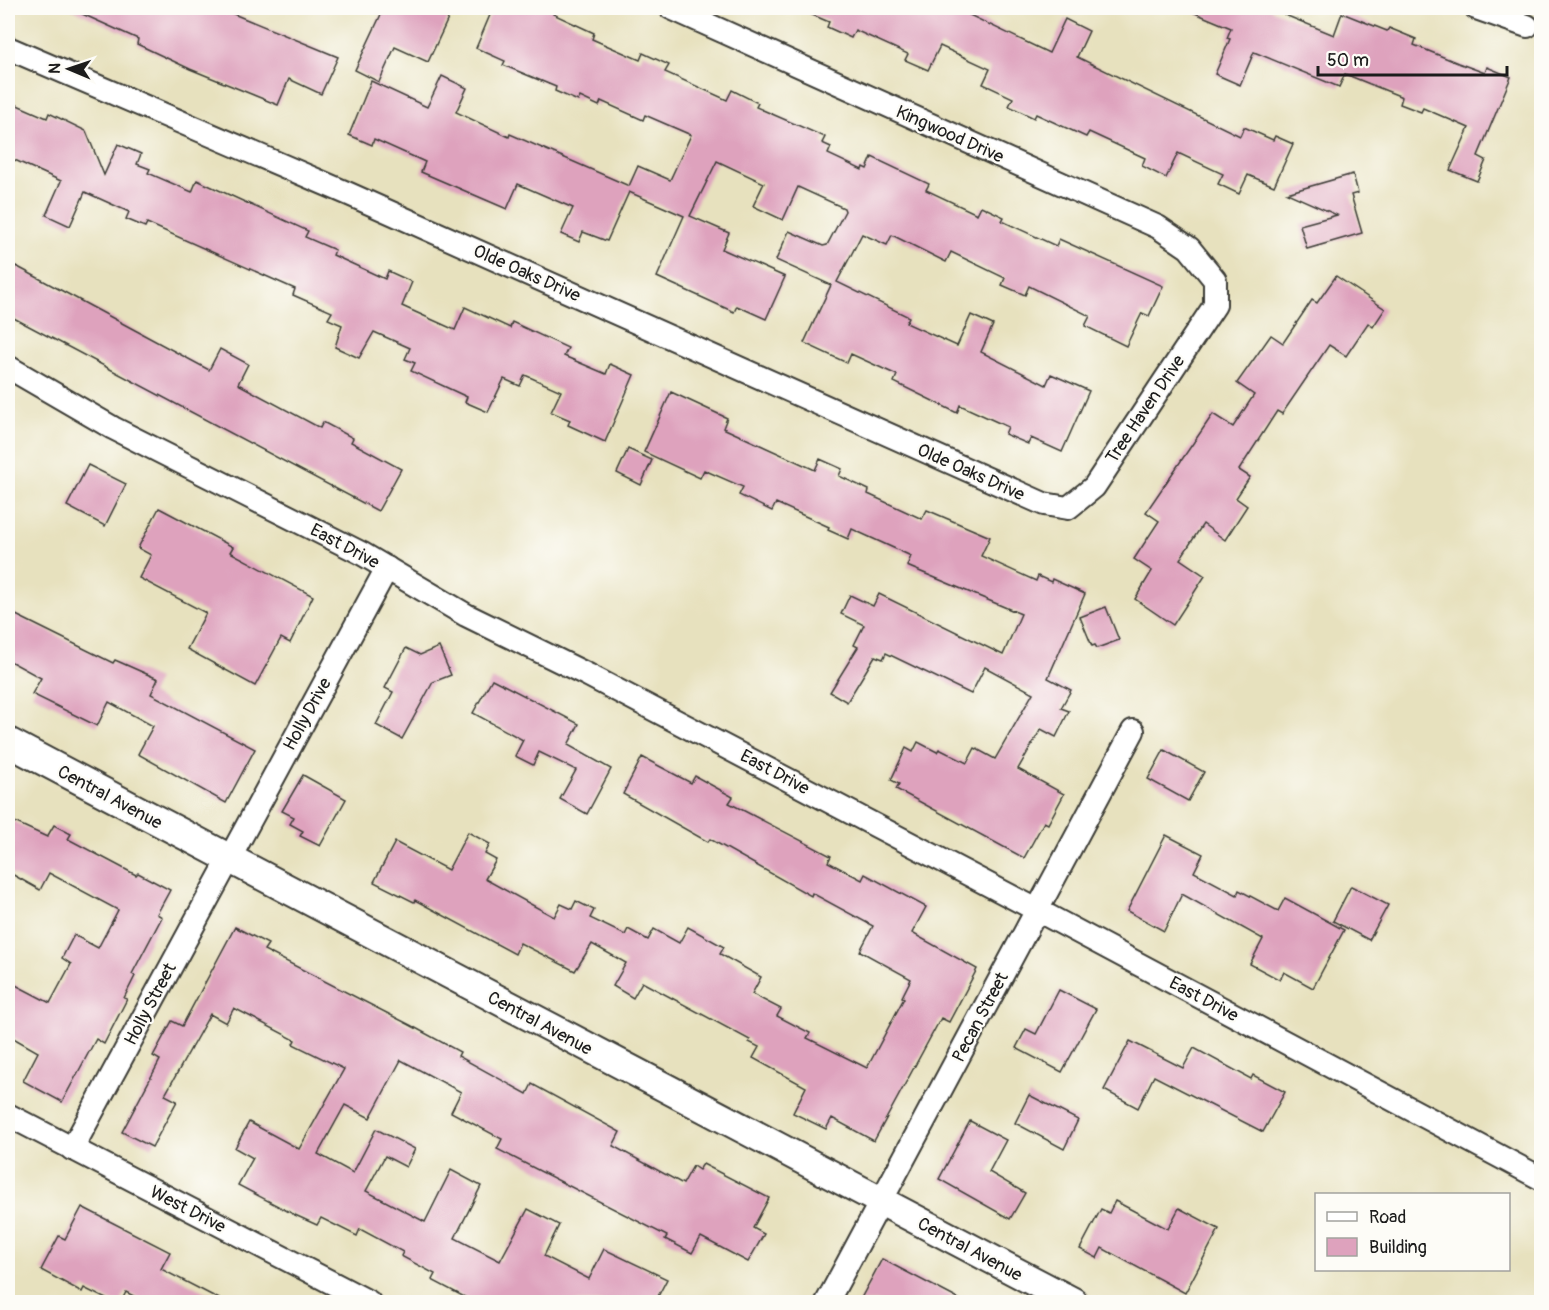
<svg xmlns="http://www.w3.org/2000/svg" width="1549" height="1310" font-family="Pangolin,sans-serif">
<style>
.building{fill:#dea2bd}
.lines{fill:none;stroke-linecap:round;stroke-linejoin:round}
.minor-casing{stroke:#3a3a34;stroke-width:26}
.tertiary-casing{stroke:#3a3a34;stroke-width:32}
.minor{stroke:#fff;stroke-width:22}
.tertiary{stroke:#fff;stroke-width:28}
.labels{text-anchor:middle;stroke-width:4.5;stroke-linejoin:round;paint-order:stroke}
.street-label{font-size:18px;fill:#1c1c1c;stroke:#fdfcf7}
</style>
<rect width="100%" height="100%" fill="#fdfcf7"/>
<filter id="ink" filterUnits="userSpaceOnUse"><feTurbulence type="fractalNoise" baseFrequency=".0167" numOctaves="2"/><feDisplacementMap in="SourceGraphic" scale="12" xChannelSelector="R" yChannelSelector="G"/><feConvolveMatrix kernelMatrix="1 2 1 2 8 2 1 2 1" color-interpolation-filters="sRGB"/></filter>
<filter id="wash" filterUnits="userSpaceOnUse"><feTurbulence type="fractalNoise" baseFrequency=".008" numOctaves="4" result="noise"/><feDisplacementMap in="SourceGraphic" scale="24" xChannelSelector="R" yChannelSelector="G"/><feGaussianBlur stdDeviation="1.35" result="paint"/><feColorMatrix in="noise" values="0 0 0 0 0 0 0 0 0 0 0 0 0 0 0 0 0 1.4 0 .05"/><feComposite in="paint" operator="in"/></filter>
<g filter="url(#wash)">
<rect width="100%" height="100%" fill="#e7e1be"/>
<g id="blocks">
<g class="building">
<polygon points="69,8 219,8 338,57 321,94 289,79 278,105 190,69 137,44 138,39"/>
<polygon points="384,8 453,8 428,62 395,47 379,82 355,70"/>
<polygon points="493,8 556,8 553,14 594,33 592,39 640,60 643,53 669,65 665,72 727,100 732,90 758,103 756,107 825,137 822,143 831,147 828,154 862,170 863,167 867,169 872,157 929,184 926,190 977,214 981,206 1004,217 1002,221 1056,246 1059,239 1163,286 1149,316 1142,313 1126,346 1085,326 1090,316 1029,286 1025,295 1002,285 1005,278 951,252 946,262 892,235 887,245 862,234 837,282 909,317 906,323 957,346 971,315 993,325 981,352 1046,385 1051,374 1089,391 1062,452 1031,438 1028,444 1005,434 1008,427 960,405 957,413 935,402 894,382 897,375 851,354 847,363 804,343 831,285 776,260 789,231 823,246 827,245 845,211 844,208 798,187 783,220 753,206 764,183 717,161 690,216 729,233 722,249 785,277 766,319 737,306 734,312 657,277 684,216 629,192 607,241 583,232 579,242 561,234 573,208 518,184 507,209 421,172 425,162 374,139 372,145 349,135 371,81 427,107 442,76 467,88 456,112 509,137 510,134 629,186 638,166 670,180 691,135 645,115 643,120 601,101 599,106 580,97 578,101 555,91 556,87 503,65 505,61 476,48"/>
<polygon points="796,8 955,8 1049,53 1065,19 1089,31 1077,57 1240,136 1244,127 1273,140 1275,136 1293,144 1274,186 1248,175 1239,194 1218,184 1223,174 1178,153 1166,178 1142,166 1145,158 1089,132 1086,137 1036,114 1034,118 1009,106 1013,98 983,84 990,69 940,46 928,70 905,60 908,54 855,30 851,38 827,27 829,22"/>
<polygon points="1183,8 1268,8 1334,35 1342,13 1387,31 1389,28 1416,39 1414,45 1458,63 1485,73 1487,67 1511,77 1478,156 1486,160 1477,181 1450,170 1469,128 1423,108 1421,112 1400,104 1402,97 1345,74 1339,87 1254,52 1240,85 1215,74 1230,39 1227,38 1231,28"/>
<polygon points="8,101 47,118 49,113 86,131 104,175 118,144 141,154 137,164 150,169 148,173 192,192 197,180 308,231 305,237 335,250 333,255 385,279 388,271 412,282 402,306 455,330 465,307 510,328 512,322 568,348 564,356 606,374 610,364 634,375 605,442 568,425 570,420 551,412 561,391 525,375 520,386 504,379 488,412 465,402 467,397 411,371 415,363 405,359 410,348 374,332 359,358 335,347 342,325 328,319 332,312 293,295 295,289 147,223 145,227 126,219 129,212 85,192 70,226 46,215 61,181 8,157"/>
<polygon points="1353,174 1358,193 1351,195 1362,233 1307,249 1300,225 1337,215 1287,193"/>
<polygon points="16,266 209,370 220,349 248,364 238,384 320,428 323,422 353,438 351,442 401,469 378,511 8,315 8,281"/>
<polygon points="1336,276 1385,309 1373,327 1368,323 1346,356 1329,345 1282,414 1277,411 1239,470 1250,477 1236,498 1247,506 1225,540 1203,524 1180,559 1205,576 1173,625 1135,599 1152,571 1134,559 1159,521 1146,512 1213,414 1233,427 1254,395 1237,383 1271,335 1283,343 1312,300 1317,303"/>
<polygon points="671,392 727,418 723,428 815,470 820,459 842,469 839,476 869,490 868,494 922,519 927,510 990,537 981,556 1036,581 1038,576 1051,582 1052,579 1085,594 1048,678 1071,690 1061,708 1069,711 1056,737 1041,729 1018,769 1064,794 1048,824 1044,822 1024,858 896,789 899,784 891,780 906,748 913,752 918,742 937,752 939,749 967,763 975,748 995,759 1033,693 985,667 971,694 886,653 883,659 875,656 847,702 830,692 858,647 854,645 864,625 841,614 850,595 873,606 879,594 1003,655 1021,614 907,566 911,556 852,529 848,539 828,530 829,527 776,503 772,511 739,495 743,487 704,470 700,478 644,452"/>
<polygon points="628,449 652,460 641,485 617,473"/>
<polygon points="88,465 126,484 105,526 67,506"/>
<polygon points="159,508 233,547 230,552 313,596 290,643 281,638 255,686 187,649 206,613 139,578 151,555 138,548"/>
<polygon points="1106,607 1119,640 1097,648 1095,645 1092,646 1080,617"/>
<polygon points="8,611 113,663 115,660 158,679 151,694 255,749 226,803 138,754 153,726 109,702 97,726 32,694 41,678 8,660"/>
<polygon points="439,647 451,675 433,682 402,739 376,725 393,692 385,688 406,648 420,655"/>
<polygon points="492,679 579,724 568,745 611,769 587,814 560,799 576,770 539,752 533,765 515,756 523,740 473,713"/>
<polygon points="1164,750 1204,772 1188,801 1148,779"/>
<polygon points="642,757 691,783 695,776 733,797 729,803 831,856 828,862 862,880 865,874 926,907 912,933 977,969 949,1022 941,1018 874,1141 832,1118 826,1129 793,1113 806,1087 753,1058 759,1047 749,1042 750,1040 642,982 633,998 613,986 626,963 592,944 575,971 520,943 515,954 415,900 414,902 374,882 395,842 448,870 468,832 490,844 485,854 496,860 485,879 554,917 561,904 572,909 576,901 594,910 590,918 625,935 628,929 648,940 654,929 679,943 688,927 724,947 720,954 761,977 752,994 781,1009 777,1016 810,1033 807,1038 867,1068 904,998 902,997 911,979 860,951 873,926 812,893 811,896 710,839 708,842 623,794"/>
<polygon points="303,775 346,799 320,846 300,836 303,831 290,824 294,817 282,811"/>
<polygon points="8,819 47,837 54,825 71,834 68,839 136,875 138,873 170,890 157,914 162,917 132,974 135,976 124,998 127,999 104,1044 96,1039 62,1102 23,1081 38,1052 8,1035 8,981 50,1003 71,964 62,958 74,935 98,948 118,910 49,873 40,890 8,872"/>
<polygon points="1166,835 1203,854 1194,872 1237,895 1239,890 1278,911 1285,898 1344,930 1313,988 1284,972 1280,980 1250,964 1263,939 1182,894 1164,931 1127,911"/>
<polygon points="1351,886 1388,905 1369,940 1333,921"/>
<polygon points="235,927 268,944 264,950 410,1025 460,1052 458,1056 527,1094 532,1084 620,1132 613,1146 683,1184 693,1166 699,1170 703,1164 769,1198 753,1228 764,1234 748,1262 701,1237 692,1253 665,1239 667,1236 497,1149 502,1139 451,1112 461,1092 401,1060 370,1118 345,1105 318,1154 353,1173 376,1129 415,1149 406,1167 385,1156 366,1191 425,1222 451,1170 481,1186 455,1238 500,1261 528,1209 559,1225 544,1256 589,1279 604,1249 667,1279 655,1302 474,1302 432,1280 435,1274 401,1256 403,1252 360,1229 357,1236 321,1218 317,1225 295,1215 238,1185 253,1158 235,1148 249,1122 299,1149 344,1069 293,1044 295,1040 234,1008 226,1023 210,1014 165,1095 177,1101 152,1147 122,1132 160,1060 153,1056 172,1021 182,1026"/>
<polygon points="1059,990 1096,1009 1062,1072 1016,1048 1026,1029 1036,1034"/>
<polygon points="1130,1041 1183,1068 1194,1048 1251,1079 1253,1075 1285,1092 1263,1132 1154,1076 1138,1108 1104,1090"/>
<polygon points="1029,1095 1078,1120 1064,1149 1015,1123"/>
<polygon points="970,1121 1006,1140 989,1172 1025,1193 1010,1219 939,1179"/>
<polygon points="1115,1201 1168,1229 1179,1208 1219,1229 1185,1293 1102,1248 1097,1258 1080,1249 1101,1209 1109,1213"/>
<polygon points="82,1207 170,1252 161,1269 225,1302 145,1302 126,1292 121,1302 112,1302 84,1288 82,1292 41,1270 59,1236 65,1239"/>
<polygon points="882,1259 964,1302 859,1302"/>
</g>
</g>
</g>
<g filter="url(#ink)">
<use href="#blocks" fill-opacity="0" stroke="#3a3a34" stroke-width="1.5"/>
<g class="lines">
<defs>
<g id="minor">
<polyline points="1476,8 1527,26"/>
<polyline points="8,48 349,194 1044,504 1068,508 1094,487 1215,305 1215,280 1189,248 1158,227 671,8"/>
<polyline points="8,367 113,428 361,553 466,615 588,675 1037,910 1542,1179"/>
<polyline points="8,1115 369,1302"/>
<polyline points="72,1149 387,568"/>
<polyline points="827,1302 1133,731"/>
</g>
<polyline id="tertiary" points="8,742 1073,1302"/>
</defs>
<use href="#minor" class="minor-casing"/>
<use href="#tertiary" class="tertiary-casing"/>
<use href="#minor" class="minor"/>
<use href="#tertiary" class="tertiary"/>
</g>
</g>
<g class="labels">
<g class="street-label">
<text transform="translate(950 134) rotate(24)" y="6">Kingwood Drive</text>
<text transform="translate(527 273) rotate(24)" y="6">Olde Oaks Drive</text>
<text transform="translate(1145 409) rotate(-56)" y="6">Tree Haven Drive</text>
<text transform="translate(971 472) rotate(24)" y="6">Olde Oaks Drive</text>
<text transform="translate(345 546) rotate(28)" y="6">East Drive</text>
<text transform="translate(307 714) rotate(-61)" y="6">Holly Drive</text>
<text transform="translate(775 772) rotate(28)" y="6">East Drive</text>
<text transform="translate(110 797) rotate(28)" y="6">Central Avenue</text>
<text transform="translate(1204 999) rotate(28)" y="6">East Drive</text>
<text transform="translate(150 1004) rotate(-62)" y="6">Holly Street</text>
<text transform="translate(980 1017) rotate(-62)" y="6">Pecan Street</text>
<text transform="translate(540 1023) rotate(28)" y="6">Central Avenue</text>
<text transform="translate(188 1209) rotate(27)" y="6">West Drive</text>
<text transform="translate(970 1249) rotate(28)" y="6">Central Avenue</text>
</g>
</g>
<rect width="1549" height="1310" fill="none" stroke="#fdfcf7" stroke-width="30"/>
<rect x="1315" y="1193" width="195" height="78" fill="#fdfcf7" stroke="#a3a29f" stroke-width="1.5"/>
<rect x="1327" y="1212" width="30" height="9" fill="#ffffff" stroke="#a3a29f" stroke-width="1.5"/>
<text x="1369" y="1223" font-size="18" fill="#1c1c1c">Road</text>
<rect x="1327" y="1238" width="30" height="18" fill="#dea2bd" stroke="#a3a29f" stroke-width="1.5"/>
<text x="1369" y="1253" font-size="18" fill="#1c1c1c">Building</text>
<g transform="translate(69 69) rotate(272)" stroke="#fdfcf7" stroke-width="4.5" paint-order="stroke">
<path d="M0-4.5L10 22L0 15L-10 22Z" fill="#1c1c1c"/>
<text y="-9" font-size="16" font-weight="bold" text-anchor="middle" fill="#1c1c1c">N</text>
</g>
<path d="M1318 66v9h189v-9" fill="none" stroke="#1c1c1c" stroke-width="3"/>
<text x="1327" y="66" font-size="18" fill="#1c1c1c" stroke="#fdfcf7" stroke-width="4.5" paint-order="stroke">50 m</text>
</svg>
